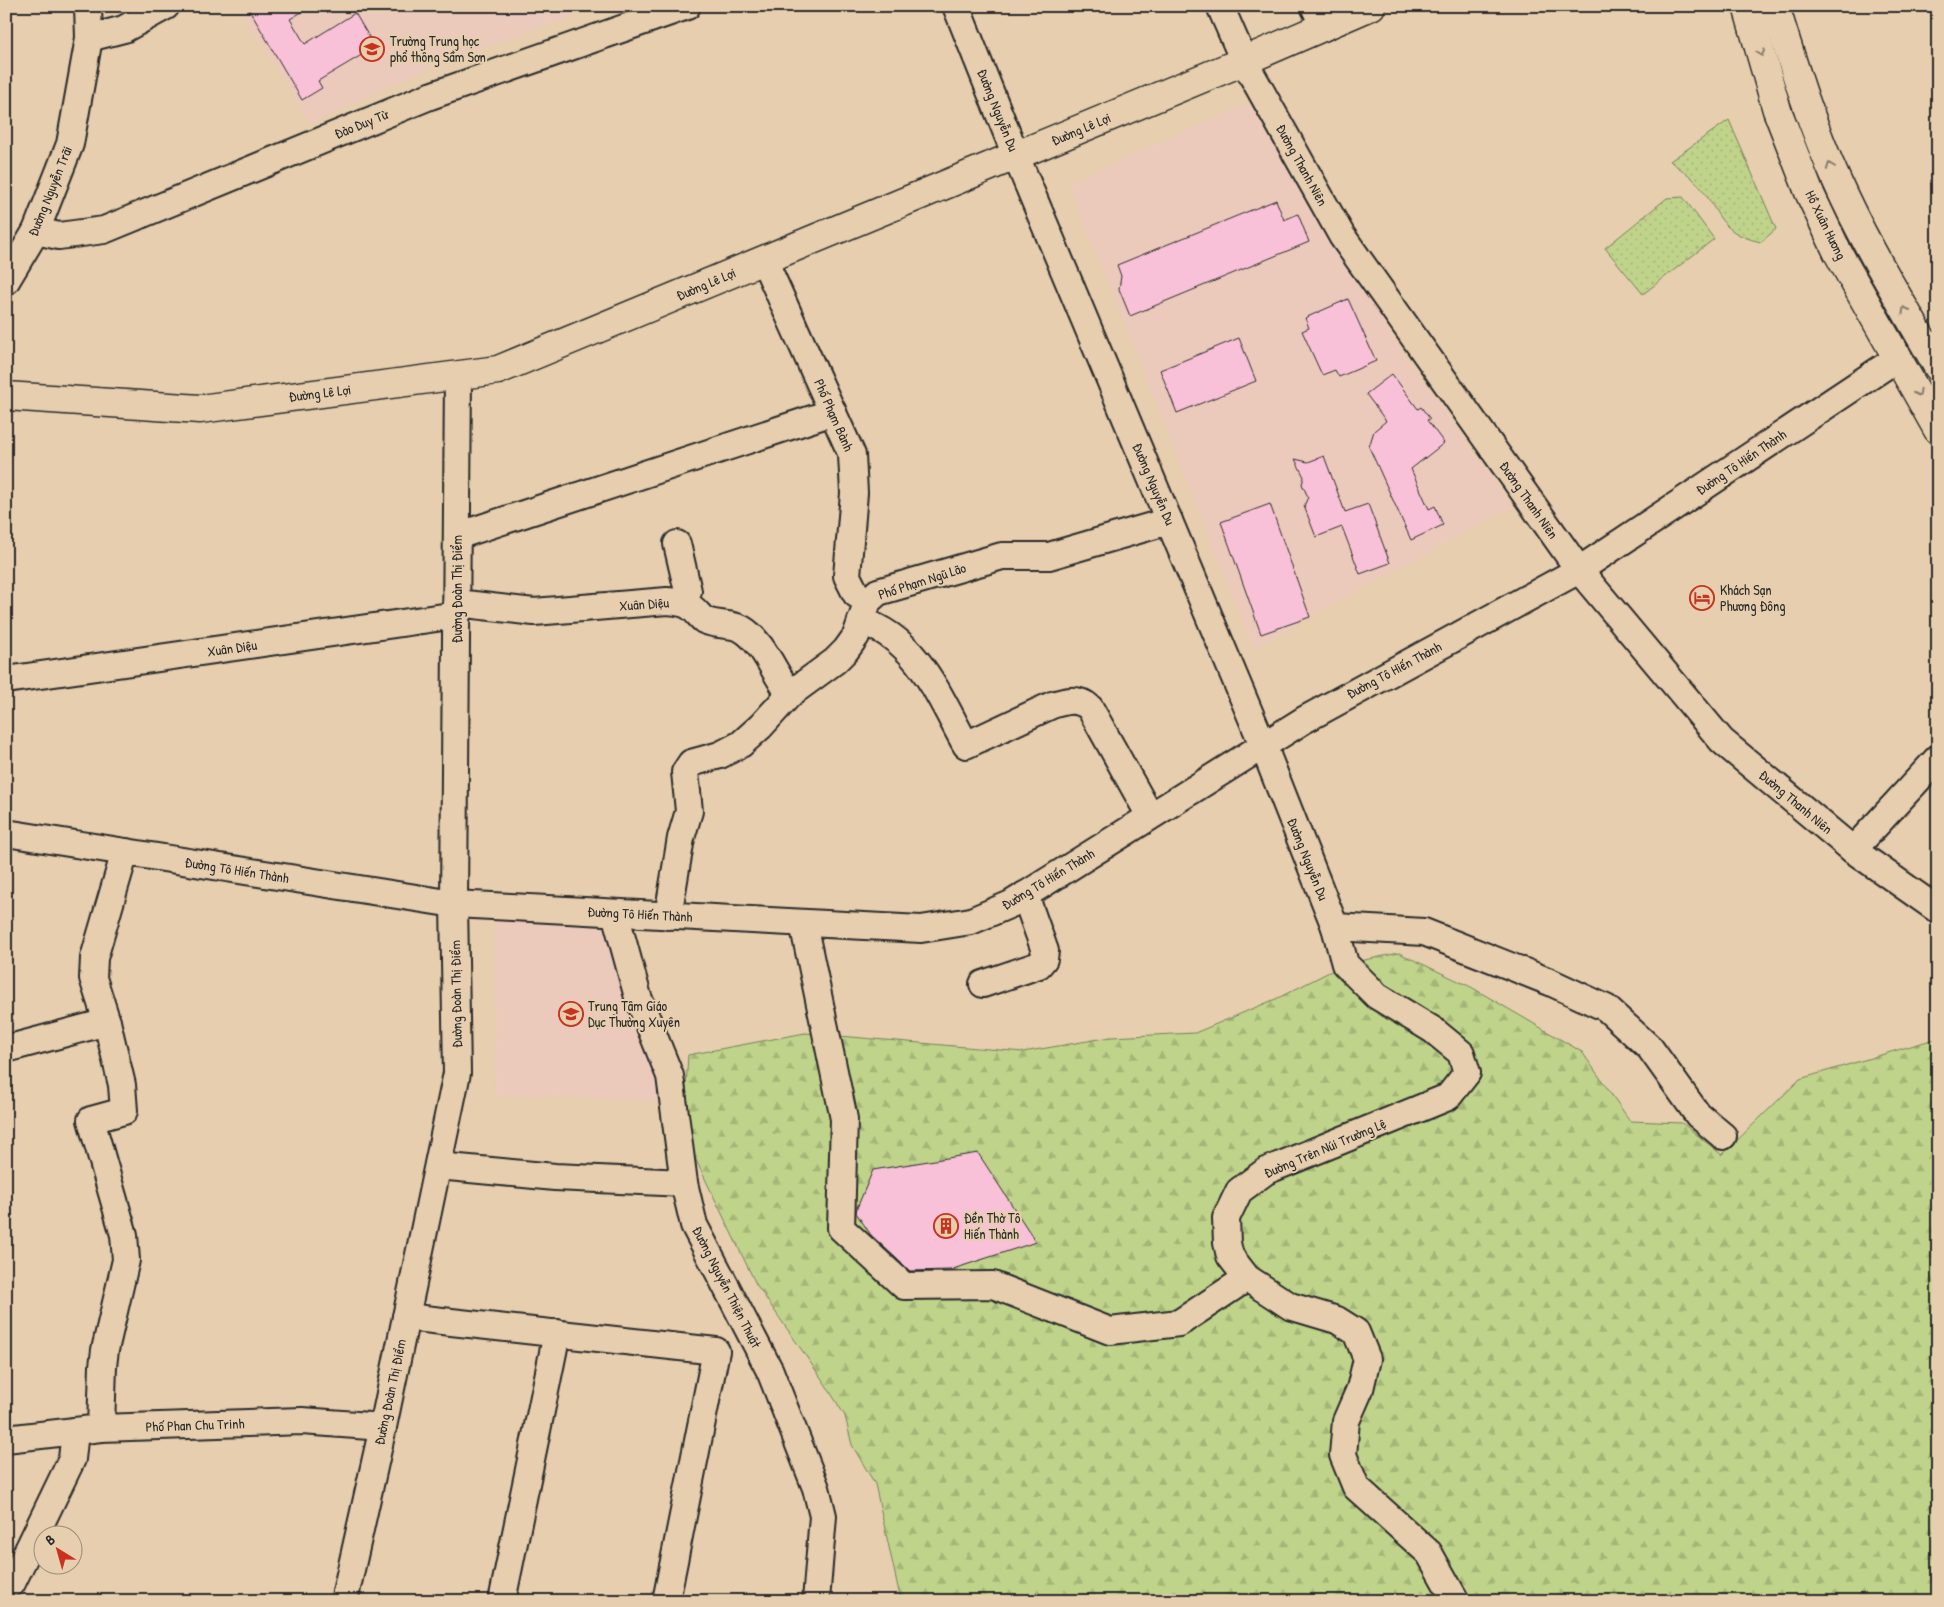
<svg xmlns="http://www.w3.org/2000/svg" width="1944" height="1607" font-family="'Patrick Hand',sans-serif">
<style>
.built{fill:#eccabb}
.grass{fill:url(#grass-dots);stroke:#75805a}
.forest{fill:url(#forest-firs);stroke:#75805a}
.building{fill:#f9c1d8;stroke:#2b2b2b}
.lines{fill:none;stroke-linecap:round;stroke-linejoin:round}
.minor-casing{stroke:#2b2b2b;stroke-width:30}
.major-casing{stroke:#2b2b2b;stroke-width:31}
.minor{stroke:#e6ceae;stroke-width:26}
.major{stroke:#e6ceae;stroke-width:28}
.oneway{stroke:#887c6c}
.labels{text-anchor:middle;stroke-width:4;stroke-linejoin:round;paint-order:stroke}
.poi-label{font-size:14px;fill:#2b2b2b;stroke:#e6ceae;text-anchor:start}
.street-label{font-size:14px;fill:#2b2b2b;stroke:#e6ceae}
</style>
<defs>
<pattern id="grass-dots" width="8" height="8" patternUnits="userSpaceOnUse" patternTransform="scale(1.25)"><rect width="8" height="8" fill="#bfd48a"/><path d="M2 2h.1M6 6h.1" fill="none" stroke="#a4b677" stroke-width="1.8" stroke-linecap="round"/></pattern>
<pattern id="forest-firs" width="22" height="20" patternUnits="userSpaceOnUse" patternTransform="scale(1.25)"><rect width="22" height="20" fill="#bfd48a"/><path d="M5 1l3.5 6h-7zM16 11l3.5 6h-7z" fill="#a4b677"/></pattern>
</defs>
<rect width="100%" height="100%" fill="#e6ceae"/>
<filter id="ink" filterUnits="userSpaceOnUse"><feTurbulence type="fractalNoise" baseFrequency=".02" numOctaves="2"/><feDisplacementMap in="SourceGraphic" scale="10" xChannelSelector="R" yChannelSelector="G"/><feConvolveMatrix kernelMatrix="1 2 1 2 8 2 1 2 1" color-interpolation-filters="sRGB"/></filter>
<g filter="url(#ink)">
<g class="built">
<polygon points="237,6 601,6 432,66 311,124"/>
<polygon points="1249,103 1402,351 1513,507 1310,617 1254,649 1068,183"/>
<polygon points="494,907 636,934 659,1101 495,1095"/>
</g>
<g class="grass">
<path d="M 1729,120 L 1776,229 L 1761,242 C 1713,232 1721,206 1692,178 C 1686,172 1677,167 1670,161 Z"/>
<polygon points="1683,197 1714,239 1643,294 1605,248 1667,198"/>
</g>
<polygon class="forest" points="1399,953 1471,987 1582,1052 1630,1121 1682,1123 1722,1155 1800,1079 1938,1038 1938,1601 901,1601 875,1484 852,1445 845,1416 826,1385 756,1284 694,1156 686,1087 688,1055 805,1033 1023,1052 1111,1037 1195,1033 1278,998 1345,964"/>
<g class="building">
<polygon points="247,6 312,6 290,19 305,44 355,13 375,47 318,81 322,88 302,100"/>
<polygon points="1276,200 1284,220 1298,214 1309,242 1130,316 1119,289 1121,276 1117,265"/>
<polygon points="1348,299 1376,361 1339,377 1335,370 1322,375 1302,331 1309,328 1305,318"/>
<polygon points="1239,338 1256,381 1177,413 1160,370"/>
<polygon points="1392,374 1418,409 1421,407 1430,419 1427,420 1444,443 1411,469 1429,509 1435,506 1443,525 1411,540 1369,447 1374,431 1386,421 1366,394"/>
<polygon points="1324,456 1345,512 1368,504 1390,563 1360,574 1342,527 1316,537 1304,506 1308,497 1302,484 1304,477 1295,459 1308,462"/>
<polygon points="1270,504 1310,617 1261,634 1221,522"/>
<polygon points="978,1153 1036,1242 950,1270 910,1271 871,1235 856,1213 857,1208 873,1170"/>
</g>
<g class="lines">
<defs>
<g id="minor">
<polyline points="956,6 1016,156 1263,745 1335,927 1345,964 1377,996 1433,1030 1461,1053 1467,1073 1448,1097 1266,1171 1239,1191 1226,1218 1227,1243 1230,1256 1247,1278 1290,1306 1337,1320 1356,1332 1367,1359 1360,1389 1346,1421 1343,1455 1356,1487 1429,1553 1456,1601"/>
<polyline points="1220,6 1244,61 1342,236 1579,570 1722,741 1853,850 1938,910"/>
<polyline points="1314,6 1324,27"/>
<polyline points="89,38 124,29 166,6"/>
<polyline points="36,231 59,236 104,230 430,96 687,6"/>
<polyline points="764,260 852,455 854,493 847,576 856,594 868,601"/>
<polyline points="6,281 36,231 70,144 89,38 88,6"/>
<polyline points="457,536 833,412"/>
<polyline points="677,544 688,591 681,602"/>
<path d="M 457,603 L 534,612 L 667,601 C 677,602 686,602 693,609 C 697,612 700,617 704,620 C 716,626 731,623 742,629 C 763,641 775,675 790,694"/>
<path d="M 861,621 C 918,639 939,697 966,745 L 1052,705 C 1065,701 1078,697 1090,708 L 1150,816"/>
<polyline points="6,680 457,615"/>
<polyline points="6,833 454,904 921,929 971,921 1011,904 1304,720 1579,570 1899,357"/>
<polyline points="1853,850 1938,758"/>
<polyline points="615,913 638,997 670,1076 684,1183 694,1225 770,1371 816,1488 823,1516 816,1601"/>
<polyline points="668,916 681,838 689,811 685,772 691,763 720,755 741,744 761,726 790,694 835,661 846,650 856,636 868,601 878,592 1002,556 1049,556 1169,521"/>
<polyline points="803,923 844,1119 841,1228 904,1286 993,1285 1110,1331 1179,1323 1247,1278"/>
<polyline points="1335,927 1424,932 1550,982 1606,1008 1650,1048 1698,1115 1723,1136"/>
<polyline points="983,984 1039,965 1044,959 1045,951 1025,895"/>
<polyline points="6,1049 107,1022"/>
<polyline points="438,1166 555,1177 684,1183"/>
<polyline points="406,1317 716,1351 666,1601"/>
<polyline points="101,1428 103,1366 105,1350 126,1260 124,1235 91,1120 124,1111 122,1085 107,1022 93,978 94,958 125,852"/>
<polyline points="6,1439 101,1428 302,1421 383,1427"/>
<polyline points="12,1583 72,1459 75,1431"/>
<polyline points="344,1601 383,1427 457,1073 454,904 458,375"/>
<polyline points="502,1601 557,1333"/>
</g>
<g id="major">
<polyline points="1747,6 1777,110 1809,192 1838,253 1938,430"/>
<path d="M 1775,6 C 1793,64 1811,124 1836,179 C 1865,245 1903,305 1938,367"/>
<polyline points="6,396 200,409 498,370 1244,61 1371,6"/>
</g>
</defs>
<use href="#minor" class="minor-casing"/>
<use href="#major" class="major-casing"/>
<use href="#minor" class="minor"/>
<use href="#major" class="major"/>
</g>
<defs><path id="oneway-chevron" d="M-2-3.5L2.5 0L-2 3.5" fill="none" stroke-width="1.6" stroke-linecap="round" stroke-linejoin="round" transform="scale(1.25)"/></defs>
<g class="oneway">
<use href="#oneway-chevron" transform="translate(1761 53) rotate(74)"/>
<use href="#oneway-chevron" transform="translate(1830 166) rotate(-111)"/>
<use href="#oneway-chevron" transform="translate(1905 310) rotate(-120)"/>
<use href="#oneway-chevron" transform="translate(1918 393) rotate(62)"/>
</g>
</g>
<defs>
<symbol id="school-ring" viewBox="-11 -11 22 22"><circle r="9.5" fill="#e6ceae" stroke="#c8321e" stroke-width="1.5"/><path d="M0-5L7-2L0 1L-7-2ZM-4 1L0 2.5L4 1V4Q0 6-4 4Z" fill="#c8321e"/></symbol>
<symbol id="hotel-ring" viewBox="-11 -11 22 22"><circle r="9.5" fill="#e6ceae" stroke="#c8321e" stroke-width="1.5"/><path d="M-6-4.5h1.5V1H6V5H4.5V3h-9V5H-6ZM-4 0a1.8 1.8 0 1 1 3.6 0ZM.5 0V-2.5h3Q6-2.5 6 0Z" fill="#c8321e"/></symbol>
<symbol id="building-ring" viewBox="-11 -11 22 22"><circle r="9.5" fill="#e6ceae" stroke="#c8321e" stroke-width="1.5"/><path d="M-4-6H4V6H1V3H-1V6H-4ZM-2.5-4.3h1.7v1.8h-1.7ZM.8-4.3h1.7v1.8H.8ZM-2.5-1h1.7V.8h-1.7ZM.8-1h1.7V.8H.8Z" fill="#c8321e"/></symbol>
</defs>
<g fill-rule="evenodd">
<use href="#school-ring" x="358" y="35" width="28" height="28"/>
<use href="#hotel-ring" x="1688" y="584" width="28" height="28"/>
<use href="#school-ring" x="557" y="1000" width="28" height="28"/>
<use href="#building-ring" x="932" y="1212" width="28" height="28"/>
</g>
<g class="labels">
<g class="poi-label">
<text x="390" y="46">Trường Trung học<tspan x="390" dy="16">phổ thông Sầm Sơn</tspan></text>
<text x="1720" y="595">Khách Sạn<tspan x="1720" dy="16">Phương Đông</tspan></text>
<text x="588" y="1011">Trung Tâm Giáo<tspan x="588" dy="16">Dục Thường Xuyên</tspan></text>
<text x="964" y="1223">Đền Thờ Tô<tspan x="964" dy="16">Hiến Thành</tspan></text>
</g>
<g class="street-label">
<text transform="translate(998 110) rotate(68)" y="5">Đường Nguyễn Du</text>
<text transform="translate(361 124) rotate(-22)" y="5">Đào Duy Từ</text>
<text transform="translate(1081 129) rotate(-23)" y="5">Đường Lê Lợi</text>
<text transform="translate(1302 165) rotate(61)" y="5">Đường Thanh Niên</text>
<text transform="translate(50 191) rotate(-68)" y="5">Đường Nguyễn Trãi</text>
<text transform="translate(1826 225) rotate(64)" y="5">Hồ Xuân Hương</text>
<text transform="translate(706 284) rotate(-23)" y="5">Đường Lê Lợi</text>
<text transform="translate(320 393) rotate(-7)" y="5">Đường Lê Lợi</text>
<text transform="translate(834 415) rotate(66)" y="5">Phố Phạm Bành</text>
<text transform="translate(1741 462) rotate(-34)" y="5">Đường Tô Hiến Thành</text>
<text transform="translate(1154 484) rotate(67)" y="5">Đường Nguyễn Du</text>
<text transform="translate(1529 500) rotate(55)" y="5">Đường Thanh Niên</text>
<text transform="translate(922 581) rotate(-18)" y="5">Phố Phạm Ngũ Lão</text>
<text transform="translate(457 589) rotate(-90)" y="5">Đường Đoàn Thị Điểm</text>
<text transform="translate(644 604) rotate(-4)" y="5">Xuân Diệu</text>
<text transform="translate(232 648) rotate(-8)" y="5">Xuân Diệu</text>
<text transform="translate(1394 670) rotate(-28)" y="5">Đường Tô Hiến Thành</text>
<text transform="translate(1796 802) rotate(40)" y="5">Đường Thanh Niên</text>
<text transform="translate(1308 859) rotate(68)" y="5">Đường Nguyễn Du</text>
<text transform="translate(237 870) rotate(9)" y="5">Đường Tô Hiến Thành</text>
<text transform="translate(1048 879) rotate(-31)" y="5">Đường Tô Hiến Thành</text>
<text transform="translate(640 914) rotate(3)" y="5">Đường Tô Hiến Thành</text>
<text transform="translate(456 994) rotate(-91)" y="5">Đường Đoàn Thị Điểm</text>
<text transform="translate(1325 1148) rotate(-23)" y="5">Đường Trên Núi Trường Lệ</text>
<text transform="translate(727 1287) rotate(63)" y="5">Đường Nguyễn Thiện Thuật</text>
<text transform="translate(390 1392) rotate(-78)" y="5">Đường Đoàn Thị Điểm</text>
<text transform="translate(195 1425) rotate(-2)" y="5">Phố Phan Chu Trinh</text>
</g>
</g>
<rect width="1944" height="1607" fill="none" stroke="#e6ceae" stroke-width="25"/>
<rect x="12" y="12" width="1919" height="1582" fill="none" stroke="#2b2b2b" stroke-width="2" filter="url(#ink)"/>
<g transform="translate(58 1550) rotate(323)"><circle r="24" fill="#e6ceae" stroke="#9b8d7a"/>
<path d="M0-4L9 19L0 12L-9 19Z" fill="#c8321e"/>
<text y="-8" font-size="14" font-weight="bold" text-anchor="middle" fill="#2b2b2b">B</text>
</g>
</svg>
